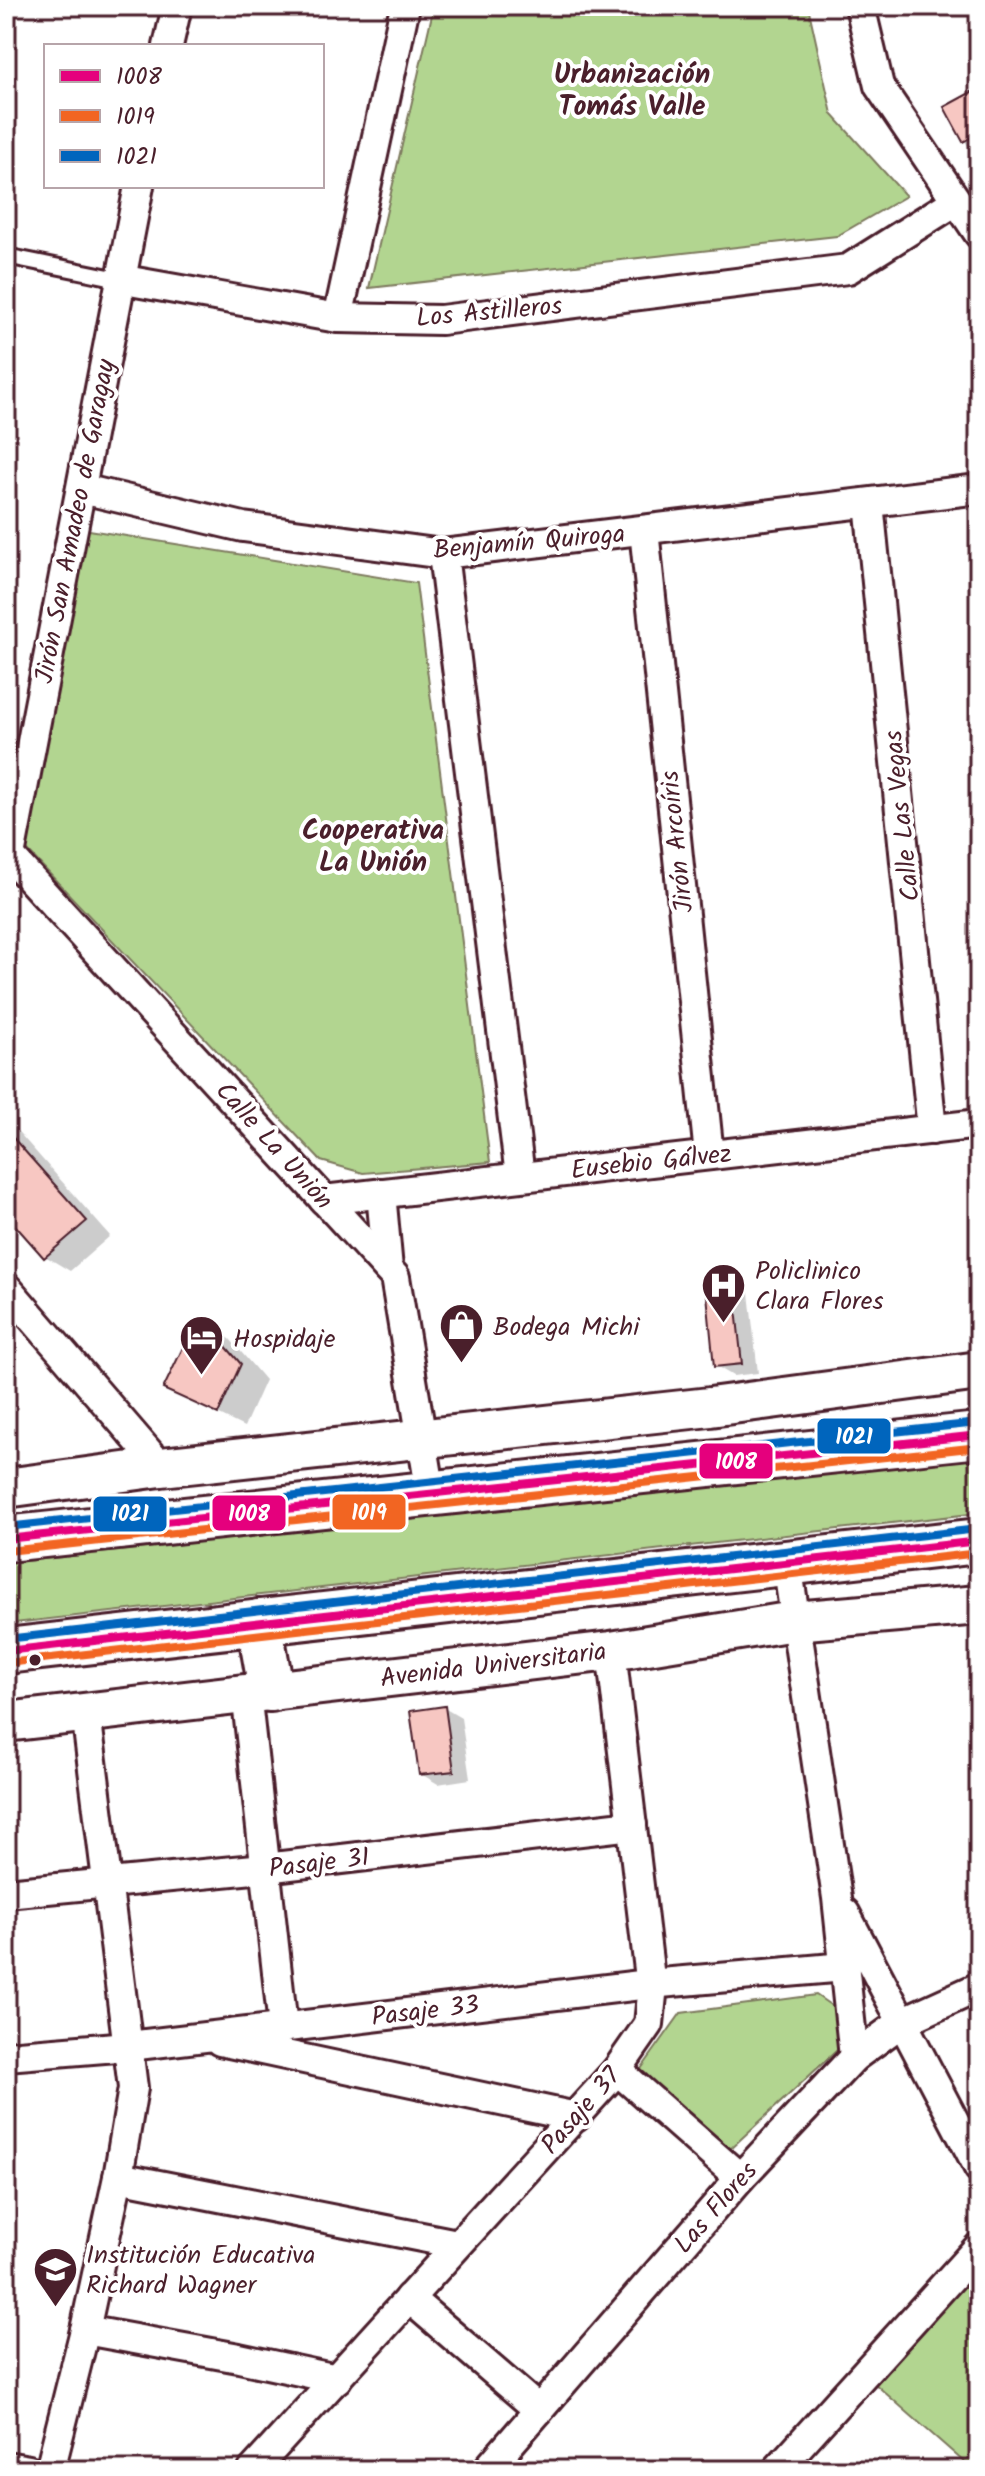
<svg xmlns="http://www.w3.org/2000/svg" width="985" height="2476" font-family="Kalam,sans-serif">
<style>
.green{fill:#b2d590;stroke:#7e7a5e;stroke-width:2}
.shadow{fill:#0003}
.building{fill:#f7c7c2;stroke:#4a1f2b;stroke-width:2}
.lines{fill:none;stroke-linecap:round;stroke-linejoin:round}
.service-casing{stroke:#4a1f2b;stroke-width:20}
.minor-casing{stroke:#4a1f2b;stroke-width:34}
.secondary-casing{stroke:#4a1f2b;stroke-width:44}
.primary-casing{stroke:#4a1f2b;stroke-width:50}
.service{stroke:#fff;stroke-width:14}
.minor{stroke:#fff;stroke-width:28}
.secondary{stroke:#fff;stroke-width:38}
.primary{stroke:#fff;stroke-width:44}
.bus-1-casing{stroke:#fff;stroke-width:14}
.bus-2-casing{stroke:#fff;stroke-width:14}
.bus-3-casing{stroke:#fff;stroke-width:14}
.bus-1{stroke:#e5007d;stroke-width:8}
.bus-2{stroke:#f26522;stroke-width:8}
.bus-3{stroke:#0065bd;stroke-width:8}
.bus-dot{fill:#4a1f2b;stroke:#fff;stroke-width:3}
.labels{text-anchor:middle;stroke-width:8;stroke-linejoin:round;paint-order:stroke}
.street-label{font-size:26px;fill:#4a1f2b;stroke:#fff}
.poi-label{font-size:26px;fill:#4a1f2b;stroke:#fff;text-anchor:start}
.neighbourhood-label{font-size:28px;font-weight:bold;fill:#4a1f2b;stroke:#fff}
.line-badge{stroke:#fff;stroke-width:3}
.badge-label{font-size:22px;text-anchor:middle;font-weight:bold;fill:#fff}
</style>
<rect width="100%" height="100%" fill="#fff"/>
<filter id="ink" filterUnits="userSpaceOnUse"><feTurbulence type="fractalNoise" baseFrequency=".0125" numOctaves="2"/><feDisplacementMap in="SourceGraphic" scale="16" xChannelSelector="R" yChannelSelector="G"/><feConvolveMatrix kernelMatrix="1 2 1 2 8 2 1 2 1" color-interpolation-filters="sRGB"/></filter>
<g filter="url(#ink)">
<g class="green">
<polygon points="434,6 808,6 832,114 906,196 837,236 369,288"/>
<polygon points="83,529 416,583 490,1162 363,1173 321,1161 27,850"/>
<polygon points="979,1458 979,1513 6,1624 6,1563"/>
<polygon points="816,1995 862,2027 728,2151 636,2076 681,2013"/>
<polygon points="979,2267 979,2470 973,2470 874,2383"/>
</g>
<g class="shadow">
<polygon points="979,90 979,166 947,108"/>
<polygon points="6,1118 110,1236 70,1271 45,1256 6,1212"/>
<polygon points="732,1283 749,1293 758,1373 733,1376 716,1366"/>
<polygon points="205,1324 230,1339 265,1380 244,1427 166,1389"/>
<polygon points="444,1708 461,1718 470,1779 438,1784 421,1774"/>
</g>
<g class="building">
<polygon points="979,88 979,133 963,142 944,107"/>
<polygon points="6,1130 87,1221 44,1258 6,1215"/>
<polygon points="733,1281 742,1364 714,1367 706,1284"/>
<polygon points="205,1322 241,1364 218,1414 163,1389 188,1337"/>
<polygon points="445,1706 454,1771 419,1775 410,1711"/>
</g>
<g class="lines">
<defs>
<polyline id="service" points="6,256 119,279"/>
<g id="minor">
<polyline points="860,6 879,86 979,234"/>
<polyline points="168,46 177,6"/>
<polyline points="119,279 338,318 441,320 848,269 956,201"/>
<polyline points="338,318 405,6"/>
<polyline points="82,489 243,527 443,554 979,489"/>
<polyline points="869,503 932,1130"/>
<polyline points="644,530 709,1155"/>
<polyline points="443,554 520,1176"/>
<polyline points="6,852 395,1277 431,1494"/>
<polyline points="10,856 139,186"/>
<polyline points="381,1193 388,1269"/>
<polyline points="324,1200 979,1124"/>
<polyline points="6,1287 161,1467"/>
<polyline points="787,1563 837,1898 854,2057"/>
<polyline points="246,1692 283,2027"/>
<polyline points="6,1893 265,1868 632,1825"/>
<polyline points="845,1913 979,2168"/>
<polyline points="220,2041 576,2117"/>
<polyline points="6,2056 129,2046 649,1984 845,1967"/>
<polyline points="617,2070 740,2178"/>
<polyline points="118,2177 457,2244"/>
<polyline points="409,2298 539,2410"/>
<polyline points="85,2330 239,2358 337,2379"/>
<polyline points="6,2466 29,2470"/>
<polyline points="50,2470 85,2330 118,2177 133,2088 86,1713"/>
<polyline points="253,2470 617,2070 649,2024 652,1995 611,1651"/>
<polyline points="487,2470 740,2178 854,2057 902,2022 979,1987"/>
<polyline points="777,2470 979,2247"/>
</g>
<g id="secondary">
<polyline points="6,1488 161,1467 710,1407 979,1371"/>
<polyline points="6,1722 611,1651 794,1621 979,1605"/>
</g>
<g id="primary">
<polyline points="6,1539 979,1435"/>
<polyline points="259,1622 271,1689"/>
<polyline points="6,1651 979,1541"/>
</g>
</defs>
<use href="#service" class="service-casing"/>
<use href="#minor" class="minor-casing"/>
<use href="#secondary" class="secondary-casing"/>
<use href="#primary" class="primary-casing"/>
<use href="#service" class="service"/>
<use href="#minor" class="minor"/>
<use href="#secondary" class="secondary"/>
<use href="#primary" class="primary"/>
<defs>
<g id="bus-1">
<polyline points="6,1539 979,1435"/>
<polyline points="6,1651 979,1541"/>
</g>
<g id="bus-2">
<polyline points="7,1551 979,1447"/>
<polyline points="7,1663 979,1553"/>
</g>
<g id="bus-3">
<polyline points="6,1527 978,1423"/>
<polyline points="6,1639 978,1529"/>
</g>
</defs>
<use href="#bus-1" class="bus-1-casing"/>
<use href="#bus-2" class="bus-2-casing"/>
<use href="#bus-3" class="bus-3-casing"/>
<use href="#bus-1" class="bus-1"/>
<use href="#bus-2" class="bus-2"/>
<use href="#bus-3" class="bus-3"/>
</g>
</g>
<defs>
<symbol id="hospital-pin" viewBox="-11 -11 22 30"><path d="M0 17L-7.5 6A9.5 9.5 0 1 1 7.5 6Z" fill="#4a1f2b" stroke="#fff"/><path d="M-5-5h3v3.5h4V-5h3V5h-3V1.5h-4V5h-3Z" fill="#fff"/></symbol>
<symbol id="shop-pin" viewBox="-11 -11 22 30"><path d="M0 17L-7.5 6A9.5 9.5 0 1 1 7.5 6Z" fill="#4a1f2b" stroke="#fff"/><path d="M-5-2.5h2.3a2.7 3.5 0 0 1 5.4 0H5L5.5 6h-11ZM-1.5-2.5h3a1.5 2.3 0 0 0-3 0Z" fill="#fff"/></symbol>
<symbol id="hotel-pin" viewBox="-11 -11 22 30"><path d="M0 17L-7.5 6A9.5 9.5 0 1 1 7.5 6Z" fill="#4a1f2b" stroke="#fff"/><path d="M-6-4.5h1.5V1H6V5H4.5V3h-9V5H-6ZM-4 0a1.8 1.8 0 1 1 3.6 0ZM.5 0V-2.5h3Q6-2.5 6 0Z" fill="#fff"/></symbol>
<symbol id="school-pin" viewBox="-11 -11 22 30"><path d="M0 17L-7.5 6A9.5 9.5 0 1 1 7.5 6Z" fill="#4a1f2b" stroke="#fff"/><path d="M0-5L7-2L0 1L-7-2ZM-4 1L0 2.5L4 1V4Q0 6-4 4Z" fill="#fff"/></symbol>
</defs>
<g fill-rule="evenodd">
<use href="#hospital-pin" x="698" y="1260" width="51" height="69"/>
<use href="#shop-pin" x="436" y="1300" width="51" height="69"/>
<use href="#hotel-pin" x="176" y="1312" width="51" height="69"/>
<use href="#school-pin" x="30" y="2244" width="51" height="69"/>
</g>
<circle class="bus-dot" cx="35" cy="1660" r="7"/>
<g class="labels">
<g class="street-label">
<text transform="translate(489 311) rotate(-5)" y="9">Los Astilleros</text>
<text transform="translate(74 521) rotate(-79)" y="9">Jirón San Amadeo de Garagay</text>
<text transform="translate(529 541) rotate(-5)" y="9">Benjamín Quiroga</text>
<text transform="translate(901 816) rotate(-96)" y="9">Calle Las Vegas</text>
<text transform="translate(676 842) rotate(-96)" y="9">Jirón Arcoíris</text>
<text transform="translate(275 1145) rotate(48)" y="9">Calle La Unión</text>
<text transform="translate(651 1161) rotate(-6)" y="9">Eusebio Gálvez</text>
<text transform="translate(493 1664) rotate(-7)" y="9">Avenida Universitaria</text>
<text transform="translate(319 1862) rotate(-7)" y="9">Pasaje 31</text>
<text transform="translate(425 2010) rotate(-7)" y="9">Pasaje 33</text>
<text transform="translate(580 2110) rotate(-49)" y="9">Pasaje 37</text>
<text transform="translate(715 2207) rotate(-49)" y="9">Las Flores</text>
</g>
<g class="poi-label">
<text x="755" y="1279">Policlinico<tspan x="755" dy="30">Clara Flores</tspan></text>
<text x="493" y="1335">Bodega Michi</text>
<text x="233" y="1347">Hospidaje</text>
<text x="86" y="2263">Institución Educativa<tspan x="86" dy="30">Richard Wagner</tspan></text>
</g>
<g class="neighbourhood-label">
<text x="632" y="83">Urbanización<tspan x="632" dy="32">Tomás Valle</tspan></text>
<text x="373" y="839">Cooperativa<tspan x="373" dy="32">La Unión</tspan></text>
</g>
</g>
<g class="line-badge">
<rect x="816" y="1417" width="76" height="38" rx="8" fill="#0065bd"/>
<rect x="698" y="1442" width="76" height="38" rx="8" fill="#e5007d"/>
<rect x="331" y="1493" width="76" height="38" rx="8" fill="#f26522"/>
<rect x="211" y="1494" width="76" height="38" rx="8" fill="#e5007d"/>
<rect x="92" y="1495" width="76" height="38" rx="8" fill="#0065bd"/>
</g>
<g class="badge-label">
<text x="854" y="1444">1021</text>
<text x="736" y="1469">1008</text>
<text x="369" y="1520">1019</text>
<text x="249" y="1521">1008</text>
<text x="130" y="1521">1021</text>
</g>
<rect width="985" height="2476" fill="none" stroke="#fff" stroke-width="32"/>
<rect x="16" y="16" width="953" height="2444" fill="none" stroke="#4a1f2b" stroke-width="3" filter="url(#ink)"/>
<rect x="44" y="44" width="280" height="144" fill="#ffffff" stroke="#b7a5aa" stroke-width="2"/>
<rect x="60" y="70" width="40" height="12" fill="#e5007d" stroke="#b7a5aa" stroke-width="2"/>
<text x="116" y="84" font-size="24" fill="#4a1f2b">1008</text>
<rect x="60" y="110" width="40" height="12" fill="#f26522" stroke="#b7a5aa" stroke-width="2"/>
<text x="116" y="124" font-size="24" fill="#4a1f2b">1019</text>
<rect x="60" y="150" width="40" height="12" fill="#0065bd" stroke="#b7a5aa" stroke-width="2"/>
<text x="116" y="164" font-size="24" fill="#4a1f2b">1021</text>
</svg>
